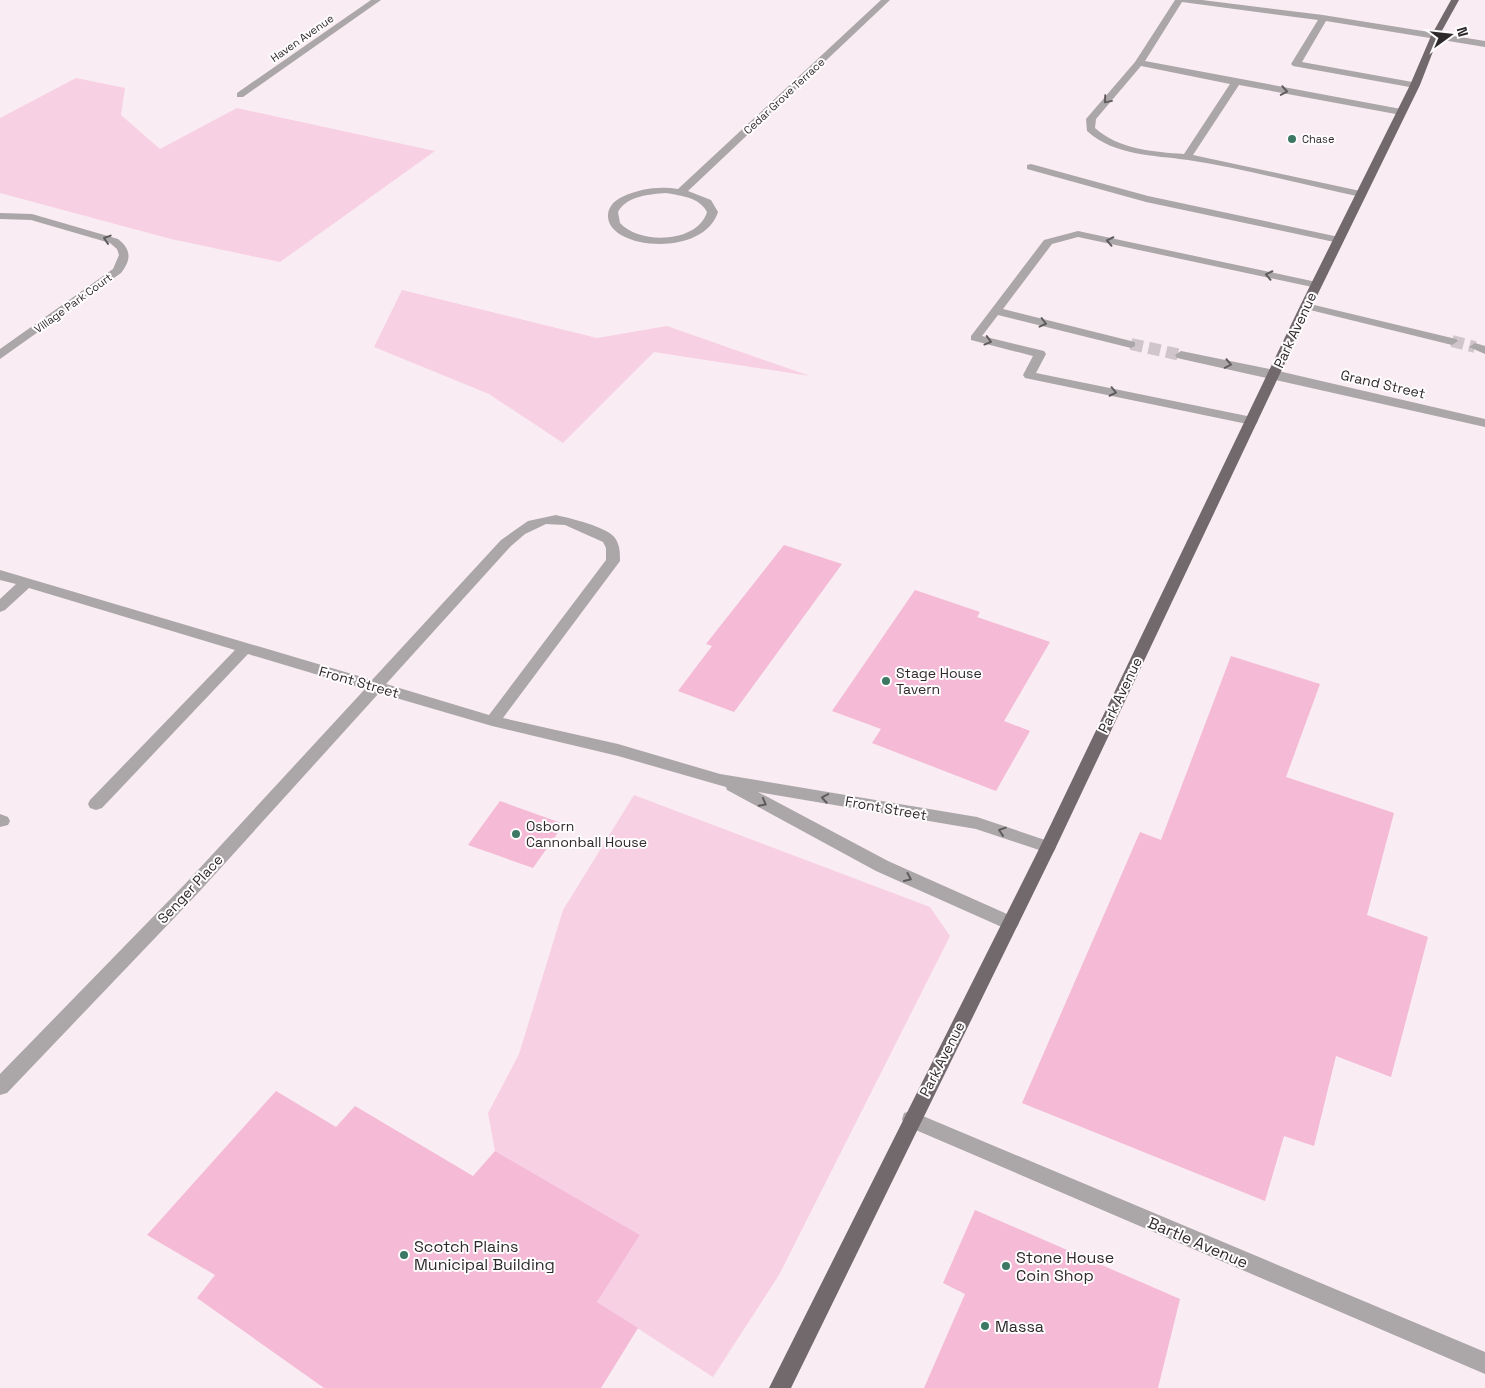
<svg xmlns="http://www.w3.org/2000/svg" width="1485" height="1388" font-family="'Space Grotesk',sans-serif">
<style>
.green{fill:#f8d0e3}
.building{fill:#f4bad6}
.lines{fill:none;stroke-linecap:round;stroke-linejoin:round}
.minor-tunnel{stroke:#d0c5ca;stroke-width:12;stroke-dasharray:12 6;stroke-linecap:butt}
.minor{fill:#aba6a8;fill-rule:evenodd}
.major{fill:#72696d;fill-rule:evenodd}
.oneway{stroke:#605c5e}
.poi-dot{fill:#3c7863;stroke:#fffcfe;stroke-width:2}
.labels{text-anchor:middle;stroke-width:4;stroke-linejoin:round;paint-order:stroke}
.far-street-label{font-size:11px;fill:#2e2a2c;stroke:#fffcfe}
.far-poi-label{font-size:11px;fill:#2e2a2c;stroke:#fffcfe;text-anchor:start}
.street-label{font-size:14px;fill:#2e2a2c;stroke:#fffcfe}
.poi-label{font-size:14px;fill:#2e2a2c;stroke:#fffcfe;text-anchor:start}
.near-street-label{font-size:16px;fill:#2e2a2c;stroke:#fffcfe}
.near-poi-label{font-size:16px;fill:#2e2a2c;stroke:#fffcfe;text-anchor:start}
</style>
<rect width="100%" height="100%" fill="#f9ecf2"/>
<g class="green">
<polygon points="76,78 125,88 121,115 160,149 237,108 435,151 280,262 171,239 0,193 0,118"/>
<polygon points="402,290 597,338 667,326 810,376 654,352 563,443 489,394 374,347"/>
<polygon points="634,795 930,907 950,936 779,1275 713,1377 597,1302 640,1235 495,1151 488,1113 519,1054 563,910"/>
</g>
<g class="building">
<polygon points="784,545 842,564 734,712 678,691 712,646 706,644"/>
<polygon points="915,590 980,612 977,617 1050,642 1004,721 1030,731 996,791 872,743 881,729 832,711"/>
<polygon points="1231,656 1320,684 1286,777 1394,813 1367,915 1428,937 1391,1077 1336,1056 1314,1146 1284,1136 1265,1201 1022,1103 1140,832 1161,840"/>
<polygon points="500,801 564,824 533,868 468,845"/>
<polygon points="276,1091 336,1127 355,1106 473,1176 495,1151 640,1235 597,1302 638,1328 601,1388 324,1388 197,1298 215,1275 147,1235"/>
<polygon points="975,1210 1180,1299 1158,1388 924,1388 965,1294 943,1283"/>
</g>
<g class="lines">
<g class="minor-tunnel">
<polyline points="1452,341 1475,347"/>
<polyline points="1131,344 1181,355"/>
</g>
<g class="minor">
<polygon points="371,0 381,0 243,97 237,97 237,93"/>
<path d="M 881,0 L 890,0 L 688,191 L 711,200 L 718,212 C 707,247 649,251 621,235 C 603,225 604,205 622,197 C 639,189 659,186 678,189 ZM 666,193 C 682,196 699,197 707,212 C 698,243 640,245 620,223 L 618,212 C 626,196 650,194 666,193 Z"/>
<path d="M 1175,0 L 1202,0 L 1323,15 L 1485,41 L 1485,47 L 1326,21 L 1302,62 L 1418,83 L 1418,87 L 1415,88 L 1293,66 L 1291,64 L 1318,20 L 1182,2 L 1145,61 L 1401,109 L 1406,112 L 1401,115 L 1239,85 L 1193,155 L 1365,192 L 1365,196 L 1361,197 C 1304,185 1246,169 1188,160 C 1153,155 1115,156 1087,131 L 1086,119 L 1135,62 ZM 1141,66 L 1230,84 L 1184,154 C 1154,152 1118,149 1095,128 L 1096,119 Z"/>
<polygon points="1031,164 1148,196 1339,237 1344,240 1339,243 1146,202 1027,169 1027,165"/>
<path d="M 0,213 L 32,214 L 118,239 C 132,250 131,260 121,273 L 0,359 L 0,349 L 113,269 L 119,255 L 117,249 L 110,243 L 31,220 L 0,219 Z"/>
<polygon points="1078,231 1321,283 1321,287 1317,288 1078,237 1052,244 1003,309 1135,342 1135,346 1131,348 998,315 982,336 1044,351 1046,354 1036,373 1252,417 1258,421 1256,424 1252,425 1025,378 1023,375 1033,356 971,340 971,336 1044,240"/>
<polygon points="1306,303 1456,339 1458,341 1452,345 1302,308 1302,304"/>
<polygon points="1475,343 1485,346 1485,354 1469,347"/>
<polygon points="1181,351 1274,370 1485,419 1485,427 1177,358 1175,355"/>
<path d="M 556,515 C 569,518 608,527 615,538 C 620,545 620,553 620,561 L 503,718 L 618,744 L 720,774 L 977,817 L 1054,843 L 1056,847 L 1054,851 L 1048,853 L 976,829 L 758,792 L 888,861 L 1016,918 L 1019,923 L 1016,928 L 1010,930 L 1004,928 L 876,871 L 727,790 L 726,787 L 618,756 L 492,726 L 379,693 L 198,893 L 7,1093 L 0,1095 L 0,1074 L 186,883 L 365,689 L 248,654 L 102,808 L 96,810 L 90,808 L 88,804 L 90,800 L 235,650 L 29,588 L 5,610 L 0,612 L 0,599 L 16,584 L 0,580 L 0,570 L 372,680 L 501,540 L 528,521 ZM 546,524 L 565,525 L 603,542 L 606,548 L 606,560 L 489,715 L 386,684 L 511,546 L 525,534 Z"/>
<polygon points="0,814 8,817 10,821 8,825 0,827"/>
<polygon points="911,1111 1485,1352 1485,1374 904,1125 902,1119 904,1113"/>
</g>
<polygon class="major" points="1451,0 1459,0 1439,36 1420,85 1312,306 1056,847 791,1388 769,1388 1040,847 1300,306 1410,85 1431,36"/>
</g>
<defs><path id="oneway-chevron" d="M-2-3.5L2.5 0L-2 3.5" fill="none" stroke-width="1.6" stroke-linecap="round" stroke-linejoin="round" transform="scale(1.25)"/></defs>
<g class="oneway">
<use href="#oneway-chevron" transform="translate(1284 91) rotate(10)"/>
<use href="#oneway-chevron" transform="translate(1107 100) rotate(130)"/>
<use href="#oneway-chevron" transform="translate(107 239) rotate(-162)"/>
<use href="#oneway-chevron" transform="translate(1110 241) rotate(-168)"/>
<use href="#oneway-chevron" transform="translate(1269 275) rotate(-168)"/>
<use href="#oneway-chevron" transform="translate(1043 323) rotate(14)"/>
<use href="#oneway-chevron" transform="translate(988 341) rotate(15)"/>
<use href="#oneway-chevron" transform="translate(1228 364) rotate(11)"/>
<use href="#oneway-chevron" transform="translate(1113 392) rotate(12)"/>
<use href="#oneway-chevron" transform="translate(825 798) rotate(-170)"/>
<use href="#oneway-chevron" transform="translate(763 803) rotate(28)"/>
<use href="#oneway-chevron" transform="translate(1002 831) rotate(-162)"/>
<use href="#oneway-chevron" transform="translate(908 878) rotate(24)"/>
</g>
<g class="poi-dot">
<circle cx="1292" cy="139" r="5"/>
<circle cx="886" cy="681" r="5"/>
<circle cx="516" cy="834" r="5"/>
<circle cx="404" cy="1255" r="5"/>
<circle cx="1006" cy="1266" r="5"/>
<circle cx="985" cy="1326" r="5"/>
</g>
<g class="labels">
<g class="far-street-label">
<text transform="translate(302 38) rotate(-35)" y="4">Haven Avenue</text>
<text transform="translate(784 96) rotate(-43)" y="4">Cedar Grove Terrace</text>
<text transform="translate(73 303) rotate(-36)" y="4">Village Park Court</text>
</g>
<g class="far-poi-label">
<text x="1302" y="143">Chase</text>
</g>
<g class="street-label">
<text transform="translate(1295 330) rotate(-65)" y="5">Park Avenue</text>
<text transform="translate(1383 384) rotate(13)" y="5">Grand Street</text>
<text transform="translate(359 682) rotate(16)" y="5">Front Street</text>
<text transform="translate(1120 695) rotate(-64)" y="5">Park Avenue</text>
<text transform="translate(886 808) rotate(10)" y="5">Front Street</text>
<text transform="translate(190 889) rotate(-47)" y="5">Senger Place</text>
<text transform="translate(942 1059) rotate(-63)" y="5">Park Avenue</text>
</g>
<g class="poi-label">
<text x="896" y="678">Stage House<tspan x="896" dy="16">Tavern</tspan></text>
<text x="526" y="831">Osborn<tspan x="526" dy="16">Cannonball House</tspan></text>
</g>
<g class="near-street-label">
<text transform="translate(1198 1242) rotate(23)" y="6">Bartle Avenue</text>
</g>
<g class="near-poi-label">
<text x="414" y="1252">Scotch Plains<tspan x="414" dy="18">Municipal Building</tspan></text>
<text x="1016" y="1263">Stone House<tspan x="1016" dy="18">Coin Shop</tspan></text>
<text x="995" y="1332">Massa</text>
</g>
</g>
<g transform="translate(1450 35) rotate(75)" stroke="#fffcfe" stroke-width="4" paint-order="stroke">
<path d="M0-4L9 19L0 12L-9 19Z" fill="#2e2a2c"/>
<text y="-8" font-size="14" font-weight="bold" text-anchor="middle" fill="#2e2a2c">N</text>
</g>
</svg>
